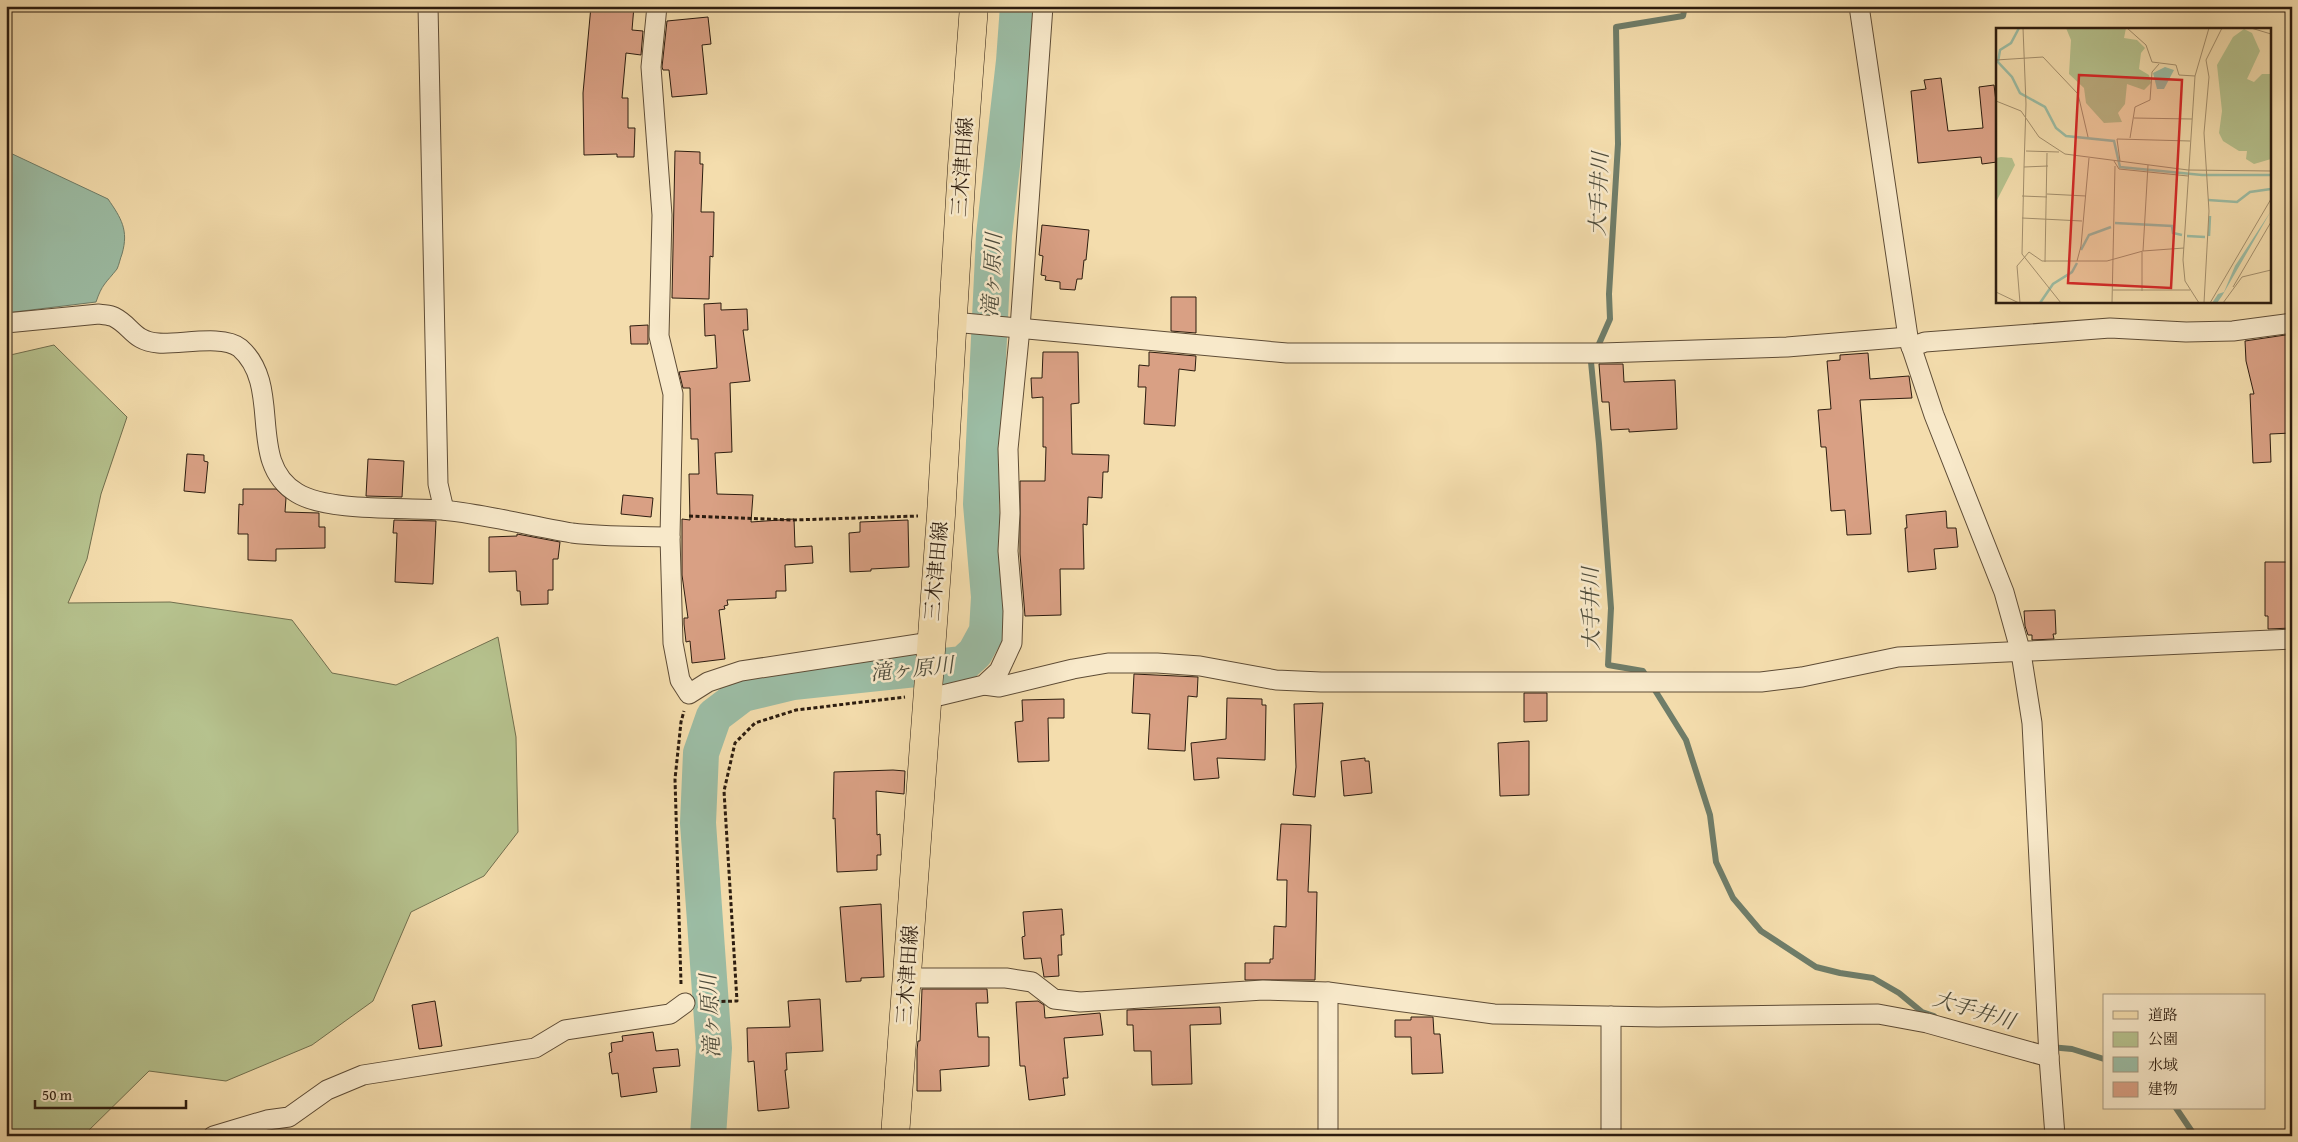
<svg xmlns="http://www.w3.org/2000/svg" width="2298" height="1142" font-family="'Gentium Book Plus','Noto Serif JP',serif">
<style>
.green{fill:#b6c28e;stroke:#716f4e}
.water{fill:#9cbda5;stroke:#6f7d69}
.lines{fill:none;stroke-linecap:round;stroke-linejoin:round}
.stream{stroke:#6f7d69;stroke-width:6}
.river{stroke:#9cbda5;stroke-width:36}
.building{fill:#d9a084;stroke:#2c1c0f}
.minor-casing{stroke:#5e4c36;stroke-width:21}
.primary-casing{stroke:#2c1c0f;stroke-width:29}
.path{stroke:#2c1c0f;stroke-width:3;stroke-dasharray:4 2.5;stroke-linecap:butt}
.minor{stroke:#f8e9ca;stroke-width:19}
.primary{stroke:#f4ddad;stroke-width:28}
.labels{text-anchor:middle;stroke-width:5;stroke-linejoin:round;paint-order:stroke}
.street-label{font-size:20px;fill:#2c1c0f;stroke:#f8e9ca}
.water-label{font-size:21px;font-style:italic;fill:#4e4c3c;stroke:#f8e9ca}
.inset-river{fill:none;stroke:#9cbda5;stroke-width:2.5}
.inset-road{fill:none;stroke:#a4906e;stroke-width:1}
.view{fill:#d62828;fill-opacity:0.15;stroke:#d62828;stroke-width:2.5}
.inset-edge{fill:none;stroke:#2c1c0f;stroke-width:2.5}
</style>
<rect width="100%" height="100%" fill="#f4ddad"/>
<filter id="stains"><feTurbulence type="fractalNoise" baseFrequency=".004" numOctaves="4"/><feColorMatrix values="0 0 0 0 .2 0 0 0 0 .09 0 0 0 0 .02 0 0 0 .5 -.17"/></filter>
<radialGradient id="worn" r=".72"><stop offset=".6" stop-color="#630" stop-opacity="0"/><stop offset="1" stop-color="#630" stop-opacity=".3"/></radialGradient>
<polygon class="green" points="54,345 127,417 101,494 87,559 68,603 170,602 292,620 332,673 396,685 498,637 516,737 518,832 484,876 411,912 373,1001 312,1045 226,1081 149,1071 83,1136 6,1136 6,356"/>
<path class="water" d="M 6,151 L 108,199 C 121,218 129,230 122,254 C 120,259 119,265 117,269 C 106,283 102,284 96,302 L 6,313 Z"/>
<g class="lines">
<g class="stream">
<polyline points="1685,6 1683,16 1616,27 1618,144 1609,294 1610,319 1591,362 1599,444 1611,608 1608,665 1643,671 1686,740 1710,815 1716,862 1733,898 1761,931 1816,967 1840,973 1873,978 1899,993 1922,1012 1934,1016"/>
<polyline points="2050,1047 2072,1049 2104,1059"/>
<polyline points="2176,1108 2195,1136"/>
</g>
<polyline class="river" points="708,1136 714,1048 698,823 701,753 714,716 743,694 793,682 963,664 975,653 987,631 989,597 981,504 994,235 1014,61 1018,6"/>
</g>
<g class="building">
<polygon points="591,6 634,6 632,30 643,31 641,55 626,53 622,98 628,98 628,128 635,128 634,157 617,157 617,154 584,155 583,93"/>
<polygon points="708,17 711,44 702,45 707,94 672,97 669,70 663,70 662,67 667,21"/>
<polygon points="1941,78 1948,131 1983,128 1979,87 1994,85 1997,110 1997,162 1982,164 1981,157 1918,163 1911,91 1926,89 1924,80"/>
<polygon points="675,151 700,152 700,164 703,164 701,212 714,212 713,257 710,256 709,299 672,298"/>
<polygon points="1042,225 1089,230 1086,260 1084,260 1082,279 1077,279 1075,290 1060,289 1060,282 1045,280 1046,276 1041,275 1043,256 1039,255"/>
<polygon points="1171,297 1196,297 1196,333 1171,331"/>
<polygon points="721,303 721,310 747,309 748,330 743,330 750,381 730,383 732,452 715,453 717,494 753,495 751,522 794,519 795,547 812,546 813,563 785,565 786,591 776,591 776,598 727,600 728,605 724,606 725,609 719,610 725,659 692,663 690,641 686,642 684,624 684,618 688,618 682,575 682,519 690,520 689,474 699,474 698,439 691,439 690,388 683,388 679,372 717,368 715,335 705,336 704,304"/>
<polygon points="648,325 648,344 631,344 630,326"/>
<polygon points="2292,334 2292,433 2270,434 2271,462 2253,463 2250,394 2254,394 2246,361 2245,341"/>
<polygon points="1043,352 1078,352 1079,403 1071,404 1072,454 1109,455 1108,472 1103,472 1102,498 1088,497 1087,525 1083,524 1084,569 1060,569 1061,615 1025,616 1020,554 1020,481 1045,481 1046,447 1043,447 1043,397 1032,398 1031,378 1042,378"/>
<polygon points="1149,352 1196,356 1195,371 1179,369 1175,426 1144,424 1146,387 1138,387 1139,365 1149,366"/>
<polygon points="1868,353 1870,379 1909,376 1912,398 1860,400 1871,534 1847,535 1845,510 1831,511 1826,447 1821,447 1818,410 1831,409 1827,361 1840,360 1840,355"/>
<polygon points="1599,364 1623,364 1624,382 1675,380 1677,429 1629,432 1629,429 1611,430 1609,402 1602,402"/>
<polygon points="187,454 204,455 204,461 208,462 205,493 184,491"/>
<polygon points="368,459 404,461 402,497 366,496"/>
<polygon points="243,489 276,489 286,498 285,512 319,513 319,527 325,527 325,548 276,549 276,561 248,560 248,534 238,534 239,504 243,505"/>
<polygon points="623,495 653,498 651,517 621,514"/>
<polygon points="1946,511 1947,528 1956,528 1958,547 1934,549 1936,569 1908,572 1905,528 1907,528 1906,515"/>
<polygon points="394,520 436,521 433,584 395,582 397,533 393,533"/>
<polygon points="908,520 909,567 871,569 871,571 850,572 849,533 860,532 860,522"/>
<polygon points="517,534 560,542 558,559 553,559 553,590 548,590 548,604 521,605 520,591 517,591 516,571 489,572 489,537 517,536"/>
<polygon points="2265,562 2291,562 2292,628 2268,629 2268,616 2265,616"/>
<polygon points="2055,610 2056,634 2053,634 2054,639 2032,640 2032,635 2028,635 2025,626 2024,611"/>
<polygon points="1134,674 1198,677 1197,697 1188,696 1185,751 1148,749 1150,714 1132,713"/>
<polygon points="1524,693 1547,693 1547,721 1524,722"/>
<polygon points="1227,698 1262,699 1262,705 1266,705 1265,760 1217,758 1219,778 1194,780 1191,743 1226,739"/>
<polygon points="1064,699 1064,718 1048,718 1049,761 1018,762 1015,722 1023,721 1022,700"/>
<polygon points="1323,703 1315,797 1293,795 1296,767 1294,704"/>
<polygon points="1529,741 1529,795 1500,796 1498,743"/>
<polygon points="1365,758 1365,761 1369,761 1372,793 1344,796 1341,761"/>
<polygon points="893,770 905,771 904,794 876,791 877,835 880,834 881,855 877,855 877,870 837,872 835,818 833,819 834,772"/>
<polygon points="1281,824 1311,825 1308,892 1317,892 1315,980 1245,980 1245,963 1270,963 1270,959 1273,959 1274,926 1286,927 1287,880 1277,880"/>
<polygon points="881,904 884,977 861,978 861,981 846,982 840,907"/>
<polygon points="1062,909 1064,935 1061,935 1062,955 1058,955 1059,976 1044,977 1041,958 1024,959 1022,937 1025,936 1023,912"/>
<polygon points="922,989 987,989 988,1003 976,1003 978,1037 989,1037 989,1066 940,1070 941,1091 917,1091 917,1050 918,1041 920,1041"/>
<polygon points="820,999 823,1051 786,1053 787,1070 785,1070 789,1108 758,1111 754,1061 748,1062 747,1028 790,1027 788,1001"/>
<polygon points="435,1001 442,1046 419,1049 412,1005"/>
<polygon points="1038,1001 1044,1005 1045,1018 1100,1013 1103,1035 1064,1038 1068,1078 1063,1078 1065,1095 1029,1100 1025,1066 1020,1066 1016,1002"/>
<polygon points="1220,1007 1221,1024 1190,1025 1192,1084 1152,1085 1151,1051 1134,1051 1133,1025 1127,1025 1127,1010"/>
<polygon points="1411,1017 1433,1017 1434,1034 1440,1034 1443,1073 1412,1074 1411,1037 1395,1037 1395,1020 1411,1020"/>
<polygon points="653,1032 656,1051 678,1049 680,1066 653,1068 657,1092 621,1097 618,1073 612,1074 609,1053 612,1052 611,1043 623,1041 622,1036"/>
</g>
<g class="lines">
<defs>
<g id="minor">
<polyline points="428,6 438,484 444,510"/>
<polyline points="657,6 651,67 662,215 659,336 673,394 670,537 673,643 680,680 689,694 708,682 741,671 931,642"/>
<polyline points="1859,6 1908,337 1934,415 2004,592 2021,653 2032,723 2049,1057 2055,1136"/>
<polyline points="953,322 1287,353 1602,353 1787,347 1908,337"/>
<path d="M 6,323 L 99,314 C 104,315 110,315 114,317 C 132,326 133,341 158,343 C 179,345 223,334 240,348 C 284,387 245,462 297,493 C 328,512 403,507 442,510 C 485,514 529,526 572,533 C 604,537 638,536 670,537"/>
<polyline points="1911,347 1925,342 2110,328 2186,332 2233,331 2292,323"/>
<polyline points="984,685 999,687 1073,669 1108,663 1157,663 1200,666 1276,680 1321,682 1761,682 1802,677 1898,657 2292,639"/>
<polyline points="926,699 984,685 999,671 1012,643 1013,611 1008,551 1010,513 1008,449 1020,328 1043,6"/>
<polyline points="907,978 1006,978 1032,982 1054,999 1080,1002 1263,990 1328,992 1494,1014 1658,1017 1878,1014 1927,1023 2049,1057"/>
<polyline points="1611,1016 1611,1136"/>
<polyline points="213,1136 267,1120 289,1117 327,1090 363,1075 535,1048 565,1030 670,1014 685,1003"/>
<polyline points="1328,1136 1328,992"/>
</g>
<polyline id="primary" points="895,1136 941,515 962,166 974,6"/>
</defs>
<use href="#minor" class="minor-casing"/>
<use href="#primary" class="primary-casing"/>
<g class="path">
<polyline points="689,516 793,520 918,516"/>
<polyline points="681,984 675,779 681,722 684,711"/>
<polyline points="702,1002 737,1001 724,791 735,743 755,723 796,710 905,697"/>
</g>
<use href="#minor" class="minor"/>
<use href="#primary" class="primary"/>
</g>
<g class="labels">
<g class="street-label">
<text transform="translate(962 167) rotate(-86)" y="7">三木津田線</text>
<text transform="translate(936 571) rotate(-85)" y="7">三木津田線</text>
<text transform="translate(907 975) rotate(-86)" y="7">三木津田線</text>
</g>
<g class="water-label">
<text transform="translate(1599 194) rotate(-88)" y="7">大手井川</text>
<text transform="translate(992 275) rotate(-87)" y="7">滝ヶ原川</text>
<text transform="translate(1591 609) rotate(-91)" y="7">大手井川</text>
<text transform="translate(912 669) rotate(-6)" y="7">滝ヶ原川</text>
<text transform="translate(1974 1010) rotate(17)" y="7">大手井川</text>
<text transform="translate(710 1016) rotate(-93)" y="7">滝ヶ原川</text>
</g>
</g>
<g transform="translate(1996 28)">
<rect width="275" height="275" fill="#f4ddad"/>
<path d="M 70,0 L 130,0 L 128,10 L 141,12 L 149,20 L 145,25 L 143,41 L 153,47 L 155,55 L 148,62 L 131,56 L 129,76 L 122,85 L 126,94 L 108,95 L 90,75 L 88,60 L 73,46 L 75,12 ZM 248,1 L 256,5 L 264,23 L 251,51 L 258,54 L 266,46 L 275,46 L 275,131 L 258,136 L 250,131 L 251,123 L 243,123 L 227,113 L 223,105 L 226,83 L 221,37 L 237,9 ZM 5,129 L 16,130 L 19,137 L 0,174 L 0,130 Z" fill="#b6c28e"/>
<path d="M 169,39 L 178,42 L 168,61 L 161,61 L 157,45 ZM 275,183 L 226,268 L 221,275 L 216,275 L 222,266 L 228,264 L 239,238 Z" fill="#9cbda5"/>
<path class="inset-river" d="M 23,0 L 15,15 L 4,22 L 2,34 L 16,49 L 24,65 L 49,79 L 60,100 L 70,108 L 118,113 L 124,139 L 206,147 L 275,147M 212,172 L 241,174 L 254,164 L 275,161M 119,195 L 176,198 L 177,205 L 186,207M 191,208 L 209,209M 213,208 L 214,188M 85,222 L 93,207 L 115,199M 44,275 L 57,256 L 76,244 L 81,235"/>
<path class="inset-road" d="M 27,0 L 30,76 L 28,139 L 52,138M 131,0 L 150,17 L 156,34 L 180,37 L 183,47 L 199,48M 255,0 L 275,6M 0,32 L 47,29 L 82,66 L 92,109M 0,73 L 25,83 L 43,109 L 69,126 L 192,142M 138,90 L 196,91M 134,110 L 139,79 L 154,72 L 156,44 L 163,36M 30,123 L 63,124M 118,133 L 123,141 L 192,148M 124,133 L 121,111 L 194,113M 28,139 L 26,226 L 65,275M 192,142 L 275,143M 51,166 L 90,168M 26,168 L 51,169M 26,190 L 86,193M 147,223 L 152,137M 146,224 L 146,263M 81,233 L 85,218 L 93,130M 49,234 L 51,125M 237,259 L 275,194M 117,262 L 194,262M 0,264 L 23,275M 24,275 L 21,238 L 33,224 L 46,233 L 111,233 L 147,223 L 188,220M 116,275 L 119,138M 203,275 L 189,253 L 187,232 L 199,48 L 213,0M 208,275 L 213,183 L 208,105 L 213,49 L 210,32 L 226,0M 214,275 L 275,171M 227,275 L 246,249 L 275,242"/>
<path class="view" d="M 83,47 L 186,52 L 175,260 L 72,255 Z"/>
<rect width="275" height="275" class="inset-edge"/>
</g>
<rect width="2298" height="1142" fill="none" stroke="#f4ddad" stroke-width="25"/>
<rect x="8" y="8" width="2283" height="1127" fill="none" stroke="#2c1c0f" stroke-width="2.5"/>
<rect x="12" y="12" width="2273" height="1117" fill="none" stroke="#2c1c0f"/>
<rect x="2103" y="994" width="162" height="115" fill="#f8e9ca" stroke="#a6977f"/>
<rect x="2113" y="1011" width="25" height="8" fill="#f4ddad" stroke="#a6977f"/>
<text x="2148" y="1020" font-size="15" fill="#2c1c0f">道路</text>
<rect x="2113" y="1032" width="25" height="15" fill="#b6c28e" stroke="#a6977f"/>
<text x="2148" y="1044" font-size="15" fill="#2c1c0f">公園</text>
<rect x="2113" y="1057" width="25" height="15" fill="#9cbda5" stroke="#a6977f"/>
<text x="2148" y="1070" font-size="15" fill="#2c1c0f">水域</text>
<rect x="2113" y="1082" width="25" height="15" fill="#d9a084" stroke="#a6977f"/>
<text x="2148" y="1094" font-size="15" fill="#2c1c0f">建物</text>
<path d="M35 1100v8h151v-8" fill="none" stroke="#2c1c0f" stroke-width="2.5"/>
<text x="42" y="1100" font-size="15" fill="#2c1c0f" stroke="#f8e9ca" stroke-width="4" paint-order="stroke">50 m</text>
<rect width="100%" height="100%" filter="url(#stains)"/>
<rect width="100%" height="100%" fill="url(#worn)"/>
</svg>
